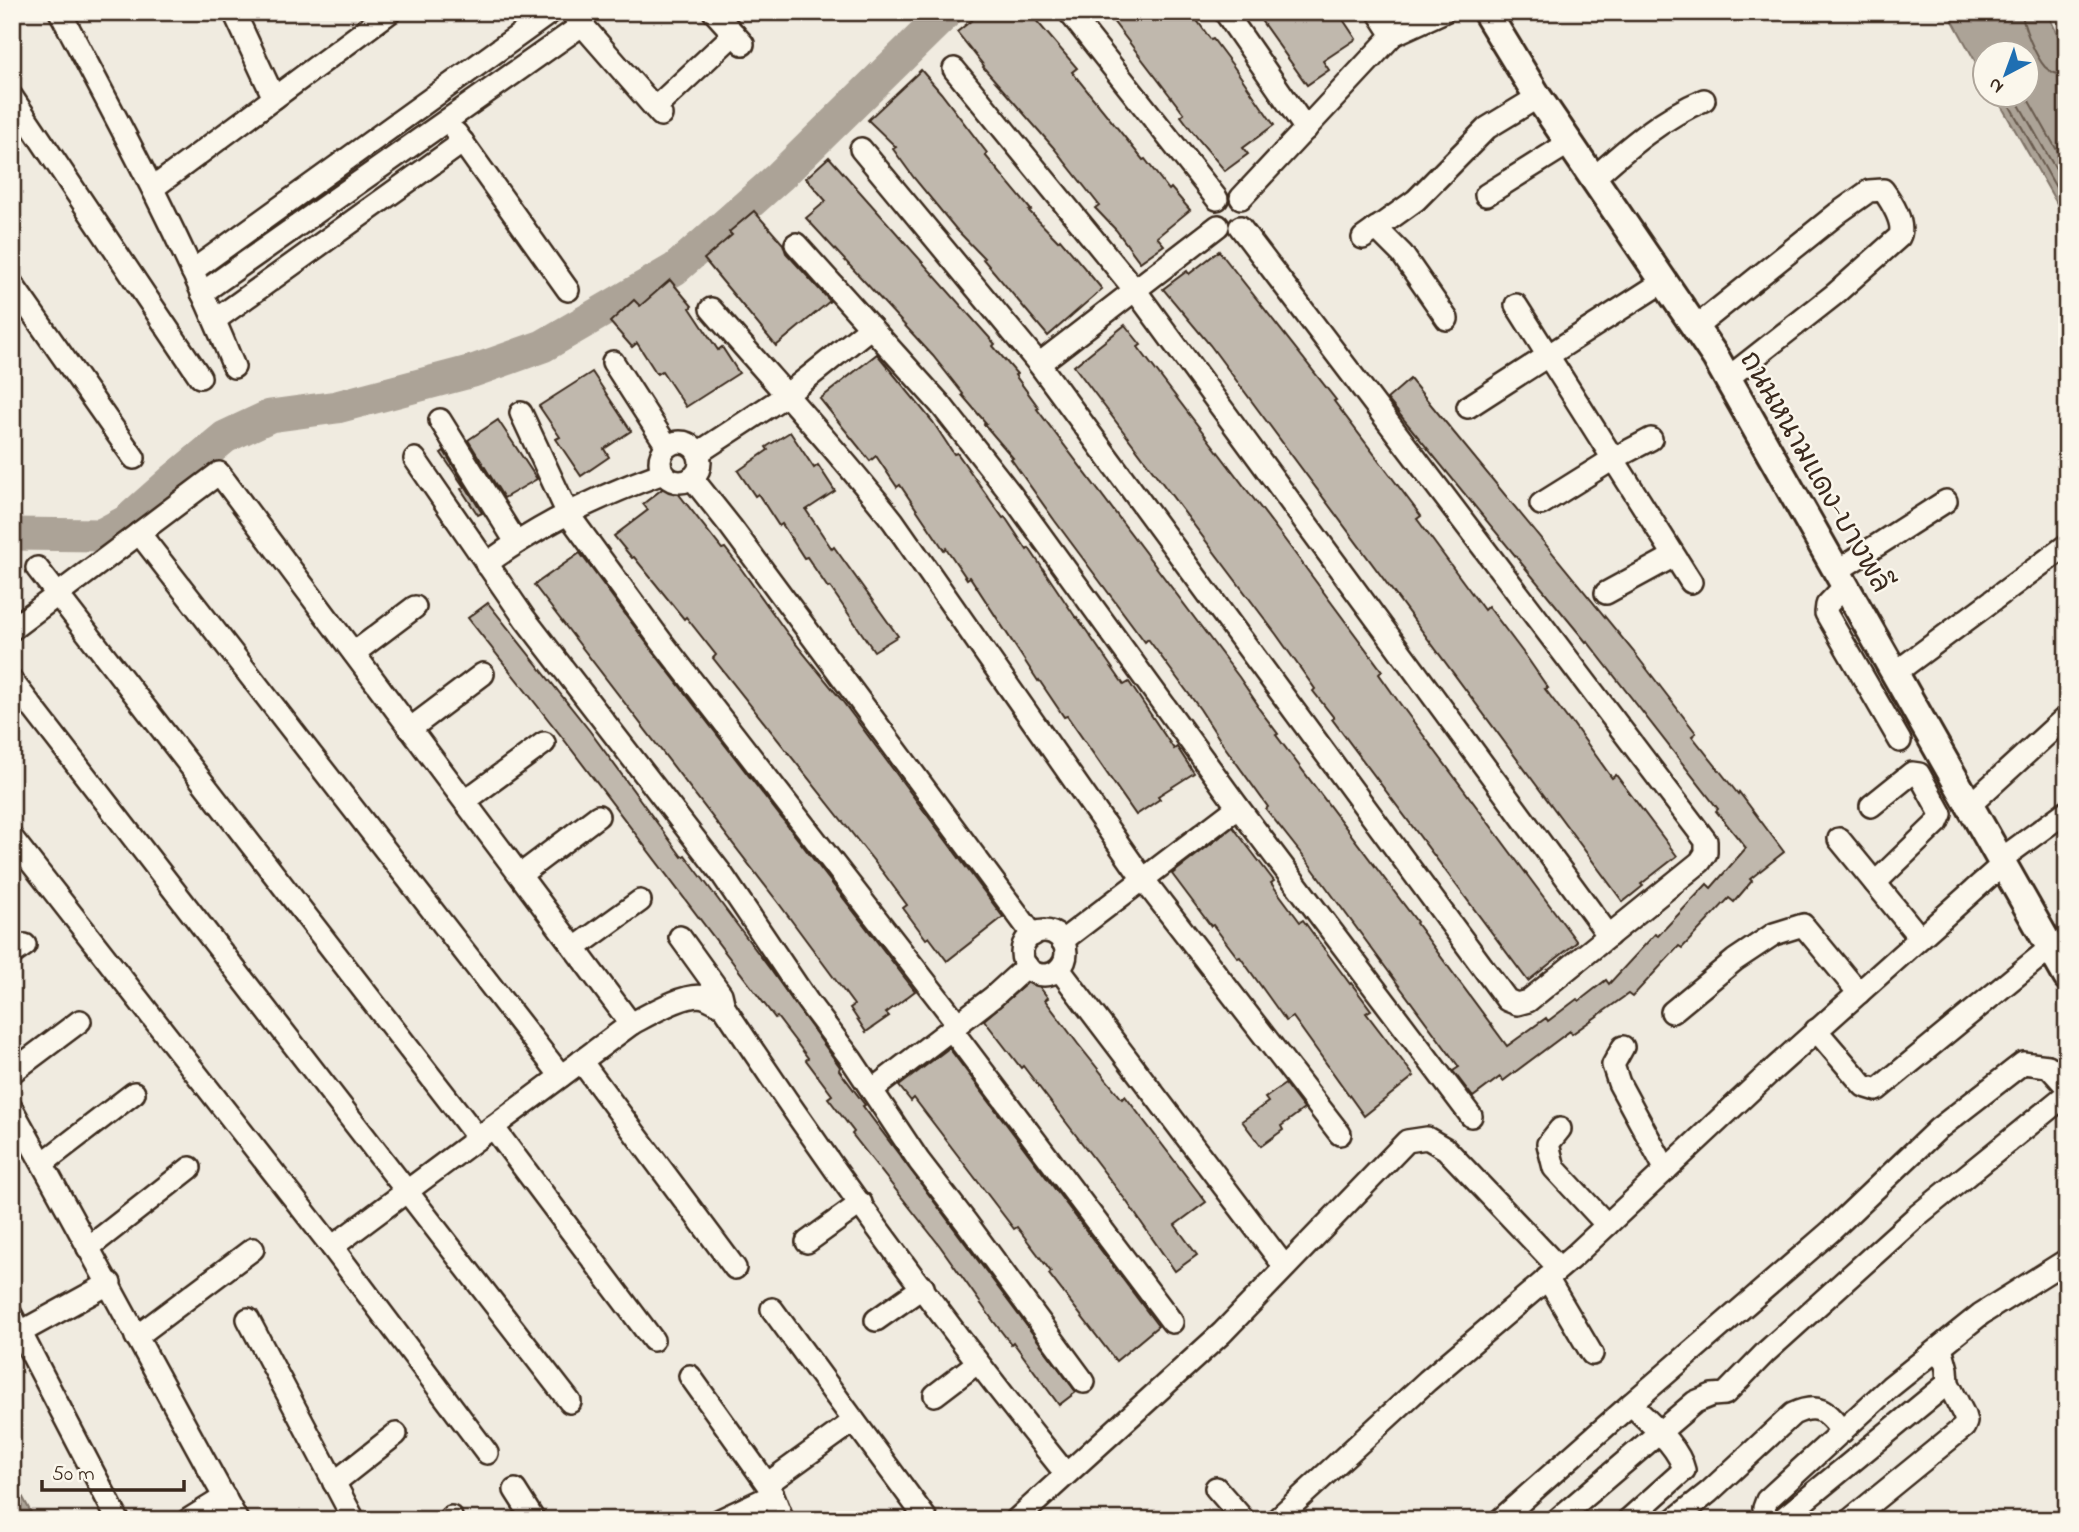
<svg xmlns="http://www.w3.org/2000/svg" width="2079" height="1532" font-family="'Indie Flower','Playpen Sans Thai',sans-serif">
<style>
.water{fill:#aca397;stroke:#7f7367;stroke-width:2}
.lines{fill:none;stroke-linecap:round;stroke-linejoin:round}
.shore{stroke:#685a4e;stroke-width:2}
.river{stroke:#aca397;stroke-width:33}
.building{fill:#c0b8ad;stroke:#3b2a1e;stroke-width:2}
.minor-casing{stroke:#3b2a1e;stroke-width:26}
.major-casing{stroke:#3b2a1e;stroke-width:32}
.minor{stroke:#fbf7ec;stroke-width:21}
.major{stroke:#fbf7ec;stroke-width:26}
.labels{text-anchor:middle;stroke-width:5;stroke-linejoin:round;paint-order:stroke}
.street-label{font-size:28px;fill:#3b2a1e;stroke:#fbf7ec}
</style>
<rect width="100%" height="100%" fill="#f0ebe0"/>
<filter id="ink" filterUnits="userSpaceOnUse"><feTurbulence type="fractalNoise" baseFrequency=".0143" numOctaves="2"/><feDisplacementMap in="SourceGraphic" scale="14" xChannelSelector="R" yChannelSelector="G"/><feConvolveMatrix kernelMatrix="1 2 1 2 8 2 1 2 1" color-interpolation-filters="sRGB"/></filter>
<g filter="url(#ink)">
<g class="water">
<polygon points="1948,12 2047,12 2067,55 2067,221 1995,95 2026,94 2026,52 1984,52 1984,77"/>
<polygon points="12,1477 35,1520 12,1520"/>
</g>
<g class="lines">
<g class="shore">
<path d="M 2022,12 C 2022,25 2036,57 2045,67 C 2051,73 2058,75 2067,75"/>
<polyline points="2003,94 2067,207"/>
<polyline points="2013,94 2067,189"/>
<polyline points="2025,94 2067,168"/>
</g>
<polyline class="river" points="12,534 101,535 127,521 172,481 225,437 270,416 337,407 473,371 543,346 675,269 779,177 947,12"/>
</g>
<g class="building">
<polygon points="982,12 1029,12 1077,68 1072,72 1143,160 1145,159 1169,190 1171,188 1190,210 1157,237 1164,245 1140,262 1116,230 1095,208 1099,205 1053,147 983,67 984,66 957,32"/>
<polygon points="1106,12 1191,12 1211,40 1213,39 1234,67 1274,125 1243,148 1248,154 1225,171 1199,140 1181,116 1184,114"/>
<polygon points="1255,12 1338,12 1356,39 1323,61 1329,70 1307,85"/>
<polygon points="921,70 941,93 987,153 985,155 1031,210 1029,211 1058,241 1060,239 1102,289 1048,336 983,259 984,258 956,229 914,178 893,149 896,147 868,120"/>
<polygon points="829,157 995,344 993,346 1017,374 1015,375 1039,408 1037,409 1239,677 1258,705 1257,706 1278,734 1276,735 1417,922 1416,923 1507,1046 1546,1018 1548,1021 1577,999 1579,1001 1606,980 1609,984 1655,934 1658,936 1707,884 1711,888 1746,848 1716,811 1718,809 1587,641 1586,642 1563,614 1387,399 1410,379 1633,651 1696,733 1692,736 1738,794 1739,792 1784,852 1750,879 1752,881 1734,902 1729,898 1682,948 1679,946 1632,997 1628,994 1572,1034 1570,1031 1503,1081 1500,1077 1473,1097 1453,1071 1459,1067 1310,865 1266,809 1268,807 1222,743 1200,709 1148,639 1145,642 1055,521 1011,459 1013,458 984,424 986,423 962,395 963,394 933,356 806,218 826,201 806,178"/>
<polygon points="754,211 783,244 786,253 830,301 776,346 704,259 732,235 729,232"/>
<polygon points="1219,251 1336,400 1334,401 1421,516 1417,519 1484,610 1488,606 1528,659 1548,688 1545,689 1570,722 1571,721 1612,778 1616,775 1677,856 1641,884 1643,886 1623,902 1210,345 1163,289 1187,271 1189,274"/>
<polygon points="670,280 692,306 690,308 718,350 722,347 739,373 686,407 662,371 657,374 637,343 632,347 610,322 634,300 640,306"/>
<polygon points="1125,325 1141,345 1138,347 1282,536 1382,671 1379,674 1398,701 1577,942 1528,981 1332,719 1334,718 1313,691 1315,689 1276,634 1074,366"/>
<polygon points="877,354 933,422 954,454 957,453 1003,518 1005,517 1027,550 1029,548 1076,618 1077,617 1124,685 1129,682 1174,749 1177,747 1194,773 1158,796 1160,799 1136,815 1067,716 1064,717 1039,680 1038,681 970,577 967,579 946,548 944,550 900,485 897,487 876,456 870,461 820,399"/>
<polygon points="592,372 631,431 604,449 609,457 581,476 556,439 560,437 539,406"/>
<polygon points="498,420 537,479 504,498 468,440"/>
<polygon points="790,432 814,468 818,465 835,491 806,510 832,549 834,547 898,636 874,651 830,587 828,588 807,557 804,558 782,524 779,526 758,494 755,496 738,471 768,450 766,447"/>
<polygon points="444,451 482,513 478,515 461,489 464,487 441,453"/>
<polygon points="670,483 722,549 725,548 742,570 787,633 840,698 1003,917 947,961 929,937 926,939 903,908 907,905 885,875 713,658 716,655 686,617 684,619 634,557 632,558 614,536 648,510 643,504"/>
<polygon points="580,553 651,649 915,991 886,1013 889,1016 866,1032 850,1008 854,1005 780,905 534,585"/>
<polygon points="488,603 589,730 682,857 685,855 770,969 840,1067 839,1070 865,1105 863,1106 1076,1392 1059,1405 1013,1342 1011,1344 994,1322 940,1246 852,1134 854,1132 828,1098 832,1095 806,1060 808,1058 777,1017 775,1018 562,737 468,618"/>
<polygon points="1233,827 1274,881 1271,883 1300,922 1303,920 1350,984 1351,983 1371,1010 1366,1013 1414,1076 1364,1116 1293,1017 1286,1021 1240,957 1238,958 1213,925 1211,926 1172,874"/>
<polygon points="1033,978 1048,998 1045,1000 1078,1044 1122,1099 1125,1096 1206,1202 1175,1225 1197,1255 1175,1271 1127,1202 1023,1066 1021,1068 984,1020"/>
<polygon points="949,1048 1158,1326 1116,1361 1049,1274 1051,1272 1017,1227 1014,1229 914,1098 911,1101 899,1086"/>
<polygon points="1285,1084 1304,1109 1281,1126 1283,1130 1261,1146 1242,1121 1268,1102 1265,1098"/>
</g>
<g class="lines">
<defs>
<g id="minor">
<path d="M 60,12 C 122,129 185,245 234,367"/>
<polyline points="234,12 274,98"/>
<polyline points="571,12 661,115"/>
<polyline points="714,12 743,44"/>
<polyline points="1069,12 1217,199"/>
<polyline points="1225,12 1306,129"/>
<polyline points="1378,12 1393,35"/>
<polyline points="1395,34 1443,12"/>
<polyline points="954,69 1135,290 1609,936"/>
<polyline points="12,97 200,377"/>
<polyline points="655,108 734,34"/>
<polyline points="456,133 568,290"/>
<polyline points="861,149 1039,364 1507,1000 1517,1004 1528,1001 1700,862 1706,853 1706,841 1240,227"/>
<path d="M 1594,178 C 1627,148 1663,117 1704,100"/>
<polyline points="153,188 390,12"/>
<polyline points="1486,195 1569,143"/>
<polyline points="1241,198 1393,35 1410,12"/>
<polyline points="1376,228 1402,254 1447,319"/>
<polyline points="1363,238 1416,200 1487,128 1538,97"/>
<polyline points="796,244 941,405 1010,493 1238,807 1471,1116"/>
<polyline points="192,271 551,12"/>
<polyline points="12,284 134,458"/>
<polyline points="202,293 582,25"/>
<polyline points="1516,305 1691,582"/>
<path d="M 711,309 C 772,380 836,448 893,521 L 1143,879 L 1340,1134"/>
<polyline points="215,320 463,142"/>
<path d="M 1696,327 L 1838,213 L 1869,191 L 1883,190 C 1891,201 1906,224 1899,237 L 1835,294 L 1728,378"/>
<polyline points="613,362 667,446"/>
<polyline points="1039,364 1218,226"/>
<polyline points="1468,407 1664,281"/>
<polyline points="521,413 568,514 661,641 958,1024"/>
<polyline points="440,420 516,542"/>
<circle cx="680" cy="462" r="20"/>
<polyline points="698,453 785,396 871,327"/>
<polyline points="415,459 525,619 721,873 808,1002 851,1059 919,1161 966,1222 1084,1382"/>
<polyline points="692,478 731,527 1033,935"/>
<polyline points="1541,504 1613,459 1651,439"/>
<polyline points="139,533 561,1076"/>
<path d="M 486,564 C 539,525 601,495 663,473"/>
<polyline points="37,568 478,1138"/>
<polyline points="1837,571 1946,501"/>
<polyline points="1845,586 1827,605 1826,613 1900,741"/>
<polyline points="1606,593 1674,556"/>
<polyline points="12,629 219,473 631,1024"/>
<polyline points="354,653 415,607"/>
<polyline points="1895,673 2067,545"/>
<polyline points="12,681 570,1402"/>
<polyline points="410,729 483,674"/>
<polyline points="465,801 544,743"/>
<polyline points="1971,804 2067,716"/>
<polyline points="1871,806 1912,773 1919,774 1941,814 1937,823 1875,883"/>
<polyline points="12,838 332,1247 487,1453"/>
<polyline points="1839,839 1920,938"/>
<polyline points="2000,860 2067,811"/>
<polyline points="520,875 598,816"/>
<circle cx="1044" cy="953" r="22"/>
<polyline points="680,937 721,994 724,1007"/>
<polyline points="1062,941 1238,807"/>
<polyline points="575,948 640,901"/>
<polyline points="12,954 25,945"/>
<polyline points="1059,969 1285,1267"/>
<polyline points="1672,1012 1735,960 1774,934 1803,925 1859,993"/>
<polyline points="951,1029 1172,1322"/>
<polyline points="1816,1030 1864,1086 1877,1090 2050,948"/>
<polyline points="1623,1047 1613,1065 1619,1083 1666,1170"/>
<polyline points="581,1061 735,1268"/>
<polyline points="12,1072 80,1021"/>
<polyline points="872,1090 993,997 1027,966"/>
<path d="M 12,1109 C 88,1245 161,1383 237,1520"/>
<polyline points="493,1127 653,1340"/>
<polyline points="1560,1129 1548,1144 1554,1168 1607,1225"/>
<polyline points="43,1163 134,1093"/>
<polyline points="807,1242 861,1203"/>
<path d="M 332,1247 L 631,1024 C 648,1015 686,992 704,997 C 710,999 718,1004 724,1007 C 830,1168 945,1324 1066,1474"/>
<polyline points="88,1248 190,1168"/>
<polyline points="1547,1278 1592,1354"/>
<polyline points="772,1309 927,1520"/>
<polyline points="12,1316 118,1520"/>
<polyline points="248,1319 354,1520"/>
<polyline points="876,1320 923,1287"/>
<polyline points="21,1332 110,1283"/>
<polyline points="136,1337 253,1249"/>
<polyline points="690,1376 767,1484 854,1421"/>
<polyline points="935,1395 977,1363"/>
<polyline points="1631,1404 1831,1231 1938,1129 2023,1063 2048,1066 2067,1087"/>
<polyline points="334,1483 396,1434"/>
<polyline points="1216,1488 1244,1520"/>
<polyline points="515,1490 534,1520"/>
<polyline points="188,1520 225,1497"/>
<polyline points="448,1520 451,1517"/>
<polyline points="720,1520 773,1495 783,1520"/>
<polyline points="1016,1520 1222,1333 1407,1141 1427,1138 1446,1149 1558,1267"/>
<polyline points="1276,1520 1427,1381 1575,1255 1767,1075 2003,864"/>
<path d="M 1500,1520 L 1631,1404 C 1649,1423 1678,1445 1684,1470 L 1628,1520"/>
<polyline points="1557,1520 1695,1402 1712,1395 1725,1394 1766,1352 1918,1215 2067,1094"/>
<path d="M 1674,1520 L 1709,1492 L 1793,1414 C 1818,1402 1827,1411 1842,1432"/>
<polyline points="1767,1520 1764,1508 1767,1500 1890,1387 1981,1314 2067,1260"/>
<polyline points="1781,1520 1948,1383"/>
<polyline points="1850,1520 1964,1427 1966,1422 1964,1415 1948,1383 1947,1369 1941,1347"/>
</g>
<polyline id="major" points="1486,12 1538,97 1716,358 2067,977"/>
</defs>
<use href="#minor" class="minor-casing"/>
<use href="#major" class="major-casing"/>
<use href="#minor" class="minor"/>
<use href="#major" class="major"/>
</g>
</g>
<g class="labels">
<g class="street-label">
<text transform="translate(1817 471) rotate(60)" y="10">ถนนหนามแดง-บางพลี</text>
</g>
</g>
<rect width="2079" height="1532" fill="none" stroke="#fbf7ec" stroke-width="42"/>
<rect x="21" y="21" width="2037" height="1490" fill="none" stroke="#3b2a1e" stroke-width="2.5" filter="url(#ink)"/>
<g transform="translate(2006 74) rotate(221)"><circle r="33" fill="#fbf7ec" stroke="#aea59a" stroke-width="2"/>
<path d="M0-5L12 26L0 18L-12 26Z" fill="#1f6fb2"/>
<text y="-10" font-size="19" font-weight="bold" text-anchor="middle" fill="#3b2a1e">N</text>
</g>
<path d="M42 1480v10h142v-10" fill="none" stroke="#3b2a1e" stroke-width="3.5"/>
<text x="52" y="1480" font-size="21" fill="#3b2a1e" stroke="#fbf7ec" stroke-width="5" paint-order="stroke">50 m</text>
</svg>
